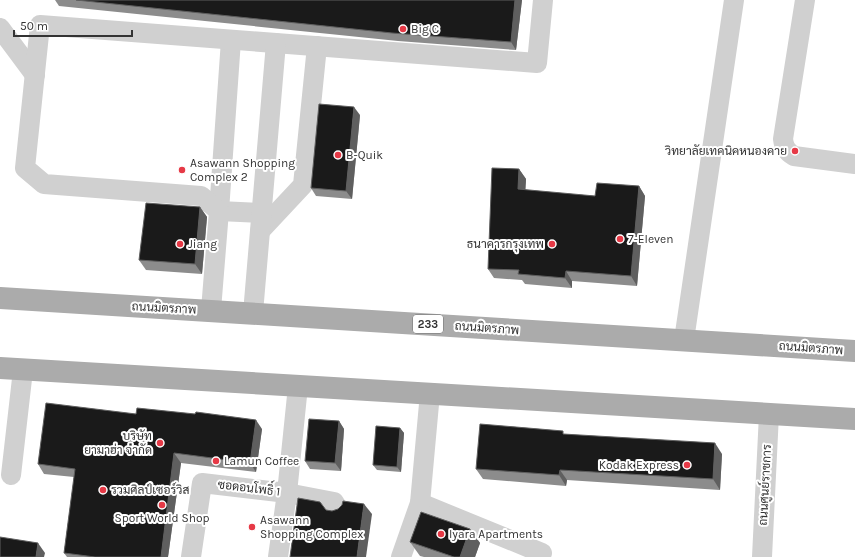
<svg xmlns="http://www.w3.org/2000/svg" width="855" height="557" font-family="Karla,Sarabun,sans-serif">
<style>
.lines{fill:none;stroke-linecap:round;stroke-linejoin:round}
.minor{stroke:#d0d0d0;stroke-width:20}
.major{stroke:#ababab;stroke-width:22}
.wall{fill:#8c8c8c}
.shaded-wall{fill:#5f5f5f}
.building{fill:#1a1a1a;stroke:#5f5f5f}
.poi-dot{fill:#e63946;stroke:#fff;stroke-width:1.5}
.labels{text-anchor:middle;stroke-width:4;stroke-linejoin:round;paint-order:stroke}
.shield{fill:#fff;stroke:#707070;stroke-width:1}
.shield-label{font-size:11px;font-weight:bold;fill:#333}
.poi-label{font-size:12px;fill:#333;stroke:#fff;text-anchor:start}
.street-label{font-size:12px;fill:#333;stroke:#fff}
</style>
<rect width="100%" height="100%" fill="#fff"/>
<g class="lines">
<g class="minor">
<path d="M 805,0 L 783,139 C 784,147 786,151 794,156 L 855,164"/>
<polyline points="0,28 35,75"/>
<polyline points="231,40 219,211 262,213"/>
<polyline points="260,231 303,185 317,46"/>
<polyline points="211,310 219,211 201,196 44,184 25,168 40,25 537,63 543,0"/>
<polyline points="253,313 276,43"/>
<polyline points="684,340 734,0"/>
<polyline points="11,475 23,370"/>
<polyline points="420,503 542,553"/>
<polyline points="191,557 202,483 287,493 298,386"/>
<polyline points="278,557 287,493 334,502 339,510"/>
<polyline points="401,557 420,503 430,393"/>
<polyline points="762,557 769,414"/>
</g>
<g class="major">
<polyline points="0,298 855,351"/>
<polyline points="0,368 855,419"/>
</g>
</g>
<g class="wall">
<polygon points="55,0 522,0 516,50 398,41 59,6"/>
<polygon points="360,115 352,199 316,196 311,188"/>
<polygon points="519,169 526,179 525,190 595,196 639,186 645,196 637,286 572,281 572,288 525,284 522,280 494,278 488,269"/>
<polygon points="200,207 207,217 202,274 146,270 139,260"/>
<polygon points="136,414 262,429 256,472 181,463 168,557 67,557 64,553 74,477 44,474 38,464"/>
<polygon points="339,421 344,429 341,471 310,469 305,461"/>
<polygon points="400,428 404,433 401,472 377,470 373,465"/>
<polygon points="565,434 722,454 720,490 567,480 566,486 483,479 476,469"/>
<polygon points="470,529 480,543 475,557 424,557 420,556 410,542"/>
</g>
<g class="shaded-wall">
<polygon points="515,0 522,0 516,50 511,42"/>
<polygon points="354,107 360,115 352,199 346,191"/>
<polygon points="519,169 526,179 525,199 518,189"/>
<polygon points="639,186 645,196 637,286 631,276"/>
<polygon points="200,207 207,217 202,274 195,264"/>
<polygon points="566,271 572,281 572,288 565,278"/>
<polygon points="256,420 262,429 256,472 250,463"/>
<polygon points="339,421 344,429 341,471 335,463"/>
<polygon points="400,428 404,433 401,472 397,467"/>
<polygon points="715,443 722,454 720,490 713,479"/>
<polygon points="174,453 181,463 168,557 161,557"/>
<polygon points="560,470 567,480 566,486 559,475"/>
<polygon points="364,504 372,514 366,557 357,557"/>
<polygon points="470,529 480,543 475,557 460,557"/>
<polygon points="38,543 45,553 44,557 36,557"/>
</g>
<g class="building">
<polygon points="76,0 515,0 511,42 392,33"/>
<polygon points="319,104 354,107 346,191 311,188"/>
<polygon points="492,168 519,169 518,189 595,196 597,183 639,186 631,276 566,271 565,278 518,274 519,270 488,269"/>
<polygon points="146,203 200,207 195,264 139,260"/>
<polygon points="46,403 136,414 137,408 195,414 196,412 256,420 250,463 174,453 161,557 95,557 64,553 75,469 38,464"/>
<polygon points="309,419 339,421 335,463 305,461"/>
<polygon points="480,424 563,431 563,434 715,443 713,479 560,470 559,475 476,469"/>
<polygon points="376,426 400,428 397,467 373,465"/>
<polygon points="298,498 320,502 326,510 332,511 338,509 342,505 343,501 364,504 357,557 290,557"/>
<polygon points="421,512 470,529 460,557 454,557 410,542"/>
<polygon points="0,537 38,543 36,557 0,557"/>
</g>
<g class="poi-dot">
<circle cx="403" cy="29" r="4"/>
<circle cx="795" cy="151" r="4"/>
<circle cx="338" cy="155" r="4"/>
<circle cx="182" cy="170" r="4"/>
<circle cx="620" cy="239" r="4"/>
<circle cx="180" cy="244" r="4"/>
<circle cx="552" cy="244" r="4"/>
<circle cx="160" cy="443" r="4"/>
<circle cx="216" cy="461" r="4"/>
<circle cx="687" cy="465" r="4"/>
<circle cx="103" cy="490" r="4"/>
<circle cx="162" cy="505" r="4"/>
<circle cx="252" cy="527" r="4"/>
<circle cx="441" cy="534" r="4"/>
</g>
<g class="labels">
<rect class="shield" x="413" y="315" width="30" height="18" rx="3"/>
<g class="shield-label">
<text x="428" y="328">233</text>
</g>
<g class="poi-label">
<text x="411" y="33">Big C</text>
<text x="787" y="155" text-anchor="end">วิทยาลัยเทคนิคหนองคาย</text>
<text x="346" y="159">B-Quik</text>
<text x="190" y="167">Asawann Shopping<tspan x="190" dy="14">Complex 2</tspan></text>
<text x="628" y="243">7-Eleven</text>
<text x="188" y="248">Jiang</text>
<text x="544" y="248" text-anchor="end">ธนาคารกรุงเทพ</text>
<text x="152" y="440" text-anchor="end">บริษัท<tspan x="152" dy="14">ยามาฮ่า จำกัด</tspan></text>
<text x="224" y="465">Lamun Coffee</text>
<text x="679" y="469" text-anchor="end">Kodak Express</text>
<text x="111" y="494">รวมศิลป์เซอร์วิส</text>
<text x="162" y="522" text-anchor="middle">Sport World Shop</text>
<text x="260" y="524">Asawann<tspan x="260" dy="14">Shopping Complex</tspan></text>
<text x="449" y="538">Iyara Apartments</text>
</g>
<g class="street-label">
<text transform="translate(164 308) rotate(3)" y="4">ถนนมิตรภาพ</text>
<text transform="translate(487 328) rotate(4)" y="4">ถนนมิตรภาพ</text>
<text transform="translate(811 348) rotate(4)" y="4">ถนนมิตรภาพ</text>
<text transform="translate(765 485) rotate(-87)" y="4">ถนนศูนย์ราชการ</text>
<text transform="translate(249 488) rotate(7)" y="4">ซอดอนโพธิ์ 1</text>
</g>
</g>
<path d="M14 30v6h118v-6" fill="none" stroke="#333333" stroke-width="2"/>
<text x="20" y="30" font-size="12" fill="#333333" stroke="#ffffff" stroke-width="3" paint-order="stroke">50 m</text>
</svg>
